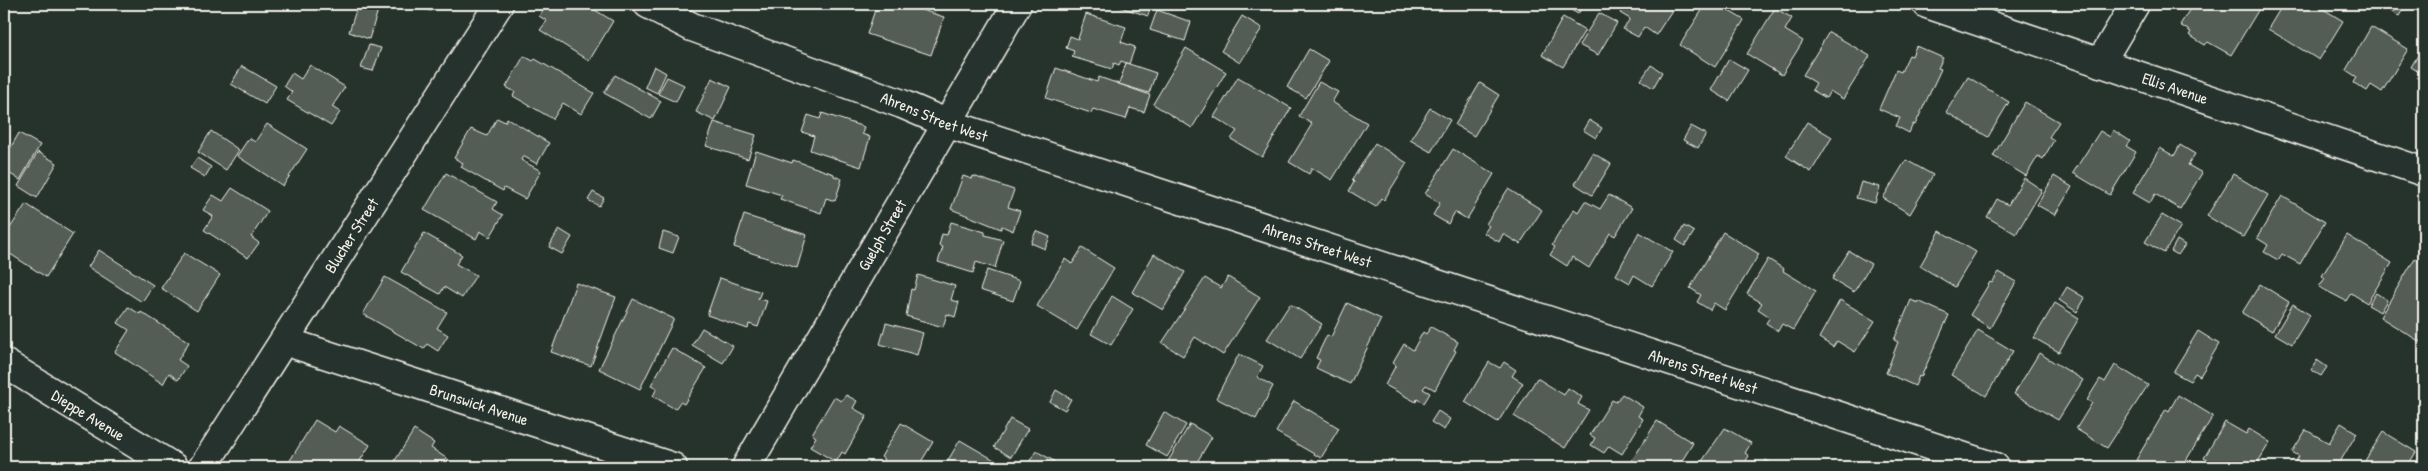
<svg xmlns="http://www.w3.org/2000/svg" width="2428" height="471" font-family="'Patrick Hand',sans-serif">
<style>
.building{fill:#525c55;stroke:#f4f1e8}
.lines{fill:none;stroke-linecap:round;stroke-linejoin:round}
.minor-casing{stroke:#f4f1e8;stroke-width:31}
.minor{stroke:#26332d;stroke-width:28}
.labels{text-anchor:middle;stroke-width:4.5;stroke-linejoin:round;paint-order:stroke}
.street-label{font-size:16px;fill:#f4f1e8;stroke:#26332d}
</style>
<rect width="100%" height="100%" fill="#26332d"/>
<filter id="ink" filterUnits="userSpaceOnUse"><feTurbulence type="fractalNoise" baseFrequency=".02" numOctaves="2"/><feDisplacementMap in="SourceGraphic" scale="10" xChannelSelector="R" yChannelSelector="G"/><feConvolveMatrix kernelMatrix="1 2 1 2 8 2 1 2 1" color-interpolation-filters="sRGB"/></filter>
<g filter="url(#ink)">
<g class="building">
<polygon points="358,4 379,7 369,39 349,32"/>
<polygon points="407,4 433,4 431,11"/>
<polygon points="547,4 585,4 613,21 589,61 540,30 547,21 539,16"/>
<polygon points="877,4 903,4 944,17 931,55 867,34"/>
<polygon points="1111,4 1164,4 1162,8 1151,5 1148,16"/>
<polygon points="1561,4 1584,4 1578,14"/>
<polygon points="1625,4 1676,4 1656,35 1644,27 1638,37 1623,29 1630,19 1620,13"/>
<polygon points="1706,4 1717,4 1744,20 1715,67 1680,45"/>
<polygon points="2193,4 2262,4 2231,55 2208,42 2205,45 2189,35 2191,32 2180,25"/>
<polygon points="2283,4 2315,4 2343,21 2319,60 2268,29"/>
<polygon points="2378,4 2406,4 2399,16"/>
<polygon points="1775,8 1792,18 1785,30 1803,41 1782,75 1747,54"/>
<polygon points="1157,10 1191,22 1185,41 1150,30"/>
<polygon points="1599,13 1617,23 1598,55 1579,45"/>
<polygon points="1086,14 1126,27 1121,42 1135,47 1129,64 1121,61 1119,65 1114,63 1112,69 1072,57 1074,51 1066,48 1070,36 1078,39"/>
<polygon points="1242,16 1262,28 1240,63 1221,51"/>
<polygon points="1563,17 1585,30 1563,67 1542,55"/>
<polygon points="2371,27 2408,49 2382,92 2371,85 2367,91 2354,83 2357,77 2346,70"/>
<polygon points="1829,32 1870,56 1843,99 1830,91 1826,98 1812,90 1816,83 1803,75"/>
<polygon points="369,45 381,48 373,71 361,68"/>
<polygon points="2424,45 2424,75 2411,67"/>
<polygon points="1916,46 1943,58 1938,68 1941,69 1915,125 1913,124 1909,133 1896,126 1900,118 1879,109 1896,70 1901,72 1909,55 1912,56"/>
<polygon points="1186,48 1226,72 1192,128 1153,104"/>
<polygon points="1309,49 1329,61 1306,98 1287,87"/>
<polygon points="524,56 533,61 535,59 594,93 581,114 563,103 553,119 513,96 515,92 506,87"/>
<polygon points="1729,59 1748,70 1729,101 1711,90"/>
<polygon points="1126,63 1156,73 1149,93 1119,84"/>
<polygon points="310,65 345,87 332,107 340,112 331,126 287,100 292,92 284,86 292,73 301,79"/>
<polygon points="1651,65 1662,72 1653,88 1641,80"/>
<polygon points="242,66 276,86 265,104 231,84"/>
<polygon points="654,66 666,73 657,93 645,87"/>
<polygon points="1056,68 1097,82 1099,77 1150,95 1144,112 1130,108 1126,119 1093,109 1091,113 1046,98"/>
<polygon points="615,75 661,101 651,119 604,93"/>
<polygon points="667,77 684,85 676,102 658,94"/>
<polygon points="1238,77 1291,108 1262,157 1231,139 1237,131 1214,117"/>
<polygon points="1968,77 2009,102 1988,137 1946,112"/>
<polygon points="712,78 731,87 715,121 696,112"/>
<polygon points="1319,82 1338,92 1332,102 1367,123 1332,180 1312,168 1309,174 1289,162 1312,124 1299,116"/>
<polygon points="1480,83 1499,95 1474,136 1455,125"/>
<polygon points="2025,102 2059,122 2049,137 2054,140 2043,159 2038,156 2026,176 1993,156"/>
<polygon points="1430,108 1450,120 1431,152 1410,140"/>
<polygon points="822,113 864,127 862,134 870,137 861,167 810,150 814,136 802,132 808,115 820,119"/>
<polygon points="497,118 505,122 507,118 549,143 537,164 523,156 521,160 541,171 525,199 504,188 503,191 461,167 463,163 454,158 471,129 487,136"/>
<polygon points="1589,120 1602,128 1596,138 1583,130"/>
<polygon points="714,122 756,135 748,159 706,146"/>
<polygon points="1807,122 1832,137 1811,172 1786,156"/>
<polygon points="267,124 307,149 283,186 237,156 249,138 255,142"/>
<polygon points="1691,126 1706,134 1698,148 1683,140"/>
<polygon points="2113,130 2130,141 2126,146 2136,152 2110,195 2073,173 2100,131 2110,137"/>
<polygon points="211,131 239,150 226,170 198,152"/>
<polygon points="19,133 40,145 20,180 4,170 4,159"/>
<polygon points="1375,143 1407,163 1384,200 1382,198 1376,207 1349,191 1354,182 1352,180"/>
<polygon points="2180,145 2195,154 2188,165 2202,173 2180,209 2155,194 2150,203 2133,193 2160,148 2174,156"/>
<polygon points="1453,149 1494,174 1467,219 1455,212 1448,224 1433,215 1440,203 1425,194"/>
<polygon points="756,151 792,163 793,160 834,174 834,176 842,179 835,201 826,198 821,213 780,199 782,195 746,184"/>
<polygon points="38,152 57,163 37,198 18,186"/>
<polygon points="1593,153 1611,164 1592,195 1575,184"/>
<polygon points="197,158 211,167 205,177 190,168"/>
<polygon points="1906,160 1933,175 1910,214 1883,198"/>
<polygon points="446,173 497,202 493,209 503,215 490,237 480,231 476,239 424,210"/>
<polygon points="2233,174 2268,195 2243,237 2207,216"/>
<polygon points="963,176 972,179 973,176 1014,190 1008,207 1020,211 1013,231 1002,226 1001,229 951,209"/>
<polygon points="2054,176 2072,187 2055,215 2037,205"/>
<polygon points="2024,178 2042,190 2016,234 1987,217 1997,199 2008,205"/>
<polygon points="1861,182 1880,187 1875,203 1856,198"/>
<polygon points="232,188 268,211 251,237 259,243 248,258 204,230 213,216 203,210 213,195 223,201"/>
<polygon points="1508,189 1542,210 1520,244 1503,234 1499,242 1484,233 1489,226 1486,224"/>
<polygon points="593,192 604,198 599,206 588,200"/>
<polygon points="1609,195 1632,208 1615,236 1610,233 1589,268 1572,257 1567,266 1550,255 1555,247 1552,245 1574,209 1578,212 1585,201 1600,209"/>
<polygon points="2282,196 2325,222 2300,264 2282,254 2278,260 2264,252 2268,245 2257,238"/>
<polygon points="26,204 73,234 46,277 4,250 4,237"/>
<polygon points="744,215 807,235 797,268 734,247"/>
<polygon points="2162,215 2181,226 2164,253 2145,242"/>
<polygon points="951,222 985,232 985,235 1003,240 995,268 976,262 973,273 938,262 943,247 939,246 942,234 947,235"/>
<polygon points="1684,226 1694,232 1685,246 1676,240"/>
<polygon points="559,229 572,237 562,254 549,247"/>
<polygon points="1036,231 1050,237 1045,249 1031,243"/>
<polygon points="1940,231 1976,252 1955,287 1920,266"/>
<polygon points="663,232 679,237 673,253 659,248"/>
<polygon points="1639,232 1673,252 1652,286 1634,275 1630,283 1616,275"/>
<polygon points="1723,232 1759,254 1725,310 1714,303 1710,310 1697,302 1701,295 1690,288"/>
<polygon points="424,233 462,255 456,264 476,275 462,298 444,287 440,294 401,272"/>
<polygon points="2347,235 2392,263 2367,303 2351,293 2346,301 2319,287 2325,278 2322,276"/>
<polygon points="2177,240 2185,245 2178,255 2171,251"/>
<polygon points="1082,248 1114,268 1077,330 1037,306 1065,259 1072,264"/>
<polygon points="99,250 153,285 142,302 88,267"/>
<polygon points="1849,251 1871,264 1854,292 1832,279"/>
<polygon points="184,253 220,275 197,311 161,288"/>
<polygon points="1154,254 1185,272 1163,310 1132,292"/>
<polygon points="2415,258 2424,264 2424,339 2422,343 2380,317"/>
<polygon points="1768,259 1784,269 1783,271 1816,291 1793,330 1782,324 1778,331 1766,323 1770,317 1758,309 1762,303 1747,294"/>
<polygon points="987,270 1020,281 1013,301 980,290"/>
<polygon points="1999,272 2016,282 1990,328 1970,315 1990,282 1992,283"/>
<polygon points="918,275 955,286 951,300 959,302 955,317 947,314 943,327 906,316 911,289 914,290"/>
<polygon points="385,277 447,312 437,328 448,335 438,351 427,344 424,349 363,314"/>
<polygon points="1228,277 1260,297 1223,355 1195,337 1183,356 1162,343 1205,278 1221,288"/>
<polygon points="720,278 761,292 758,299 767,301 758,327 749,324 748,329 707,315"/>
<polygon points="576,283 616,297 591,366 551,352"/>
<polygon points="2260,284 2289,302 2272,331 2242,313"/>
<polygon points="2067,287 2085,298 2077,312 2059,300"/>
<polygon points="2376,293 2387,300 2380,312 2368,305"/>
<polygon points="1112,296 1133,309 1111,345 1091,334"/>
<polygon points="633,299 674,319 640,389 599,369"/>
<polygon points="1840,300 1875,321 1855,352 1837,341 1833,347 1819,338"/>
<polygon points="1911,300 1918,303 1918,301 1949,315 1921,377 1919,376 1915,386 1886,373 1898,342 1894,340"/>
<polygon points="1347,303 1381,319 1350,384 1316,368 1320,360 1316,358 1327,335 1331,337"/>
<polygon points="2055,303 2079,318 2059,352 2034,338"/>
<polygon points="1290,304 1322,324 1300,359 1267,339"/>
<polygon points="2293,304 2310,315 2292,344 2275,334"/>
<polygon points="128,307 140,314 141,312 189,342 178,360 187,366 178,380 169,373 163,384 115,352 129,330 118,323"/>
<polygon points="886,323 923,333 917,355 880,344"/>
<polygon points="1431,327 1458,342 1454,350 1456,351 1435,390 1426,385 1423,389 1430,393 1424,403 1417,399 1416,402 1385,385 1396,365 1393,363 1404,344 1413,350 1423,332 1426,334"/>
<polygon points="702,328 733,346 723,363 692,345"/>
<polygon points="1978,330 2013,351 1986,396 1951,375"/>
<polygon points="2198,331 2219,344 2200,376 2195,373 2190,381 2173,372"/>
<polygon points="672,348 706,368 684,404 680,402 675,409 653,396 657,388 651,385"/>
<polygon points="2039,353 2083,380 2058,420 2014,394"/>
<polygon points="1239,354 1263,366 1257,377 1273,386 1256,419 1216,398"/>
<polygon points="2317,360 2327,367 2321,376 2311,370"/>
<polygon points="1489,362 1500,368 1504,362 1516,370 1512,376 1523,383 1498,422 1465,402"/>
<polygon points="2115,365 2148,385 2107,448 2076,429 2092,403 2087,400 2100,379 2105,382"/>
<polygon points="1537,378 1564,395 1568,388 1582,397 1578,404 1589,410 1565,448 1514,416"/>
<polygon points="1056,390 1071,399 1065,410 1050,402"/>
<polygon points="1622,394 1643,407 1638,416 1643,419 1622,454 1609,446 1604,453 1591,445 1595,438 1590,435 1612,400 1616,402"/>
<polygon points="846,395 857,401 853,408 867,416 845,454 842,452 836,462 810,447 816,437 812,434 834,397 841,401"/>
<polygon points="2178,395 2213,416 2182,467 2148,467 2136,460 2166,409 2169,411"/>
<polygon points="1294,401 1339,428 1321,458 1276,432"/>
<polygon points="1438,411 1450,419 1444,430 1431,422"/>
<polygon points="1164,412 1186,425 1167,457 1146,445"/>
<polygon points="1010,419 1028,429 1011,457 994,447"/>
<polygon points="315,420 335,432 339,426 370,445 356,467 286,467"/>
<polygon points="1657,421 1693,443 1678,467 1628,467"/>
<polygon points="2225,422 2246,434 2249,429 2270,442 2255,467 2219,467 2204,458"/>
<polygon points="901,423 933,442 918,467 879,467 884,459 881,457"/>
<polygon points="2341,423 2357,433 2337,467 2292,467 2299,456 2292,452 2306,430 2329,443"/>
<polygon points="1190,424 1212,437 1194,467 1175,467 1167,463"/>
<polygon points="1725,428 1751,443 1745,453 1749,456 1742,467 1698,467"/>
<polygon points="414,430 434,443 431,448 449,460 444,467 391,467"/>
<polygon points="2383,432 2416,452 2407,467 2361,467"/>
<polygon points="960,440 996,461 992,467 944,467"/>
<polygon points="1036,451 1054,461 1051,467 1026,467"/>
<polygon points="1312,459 1321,464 1319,467 1308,465"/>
<polygon points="1766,460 1777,467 1762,467"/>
</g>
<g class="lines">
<defs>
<g id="minor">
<path id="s1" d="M 648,4 L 692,27 L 902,104 L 946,123 L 1995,467"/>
<path id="s2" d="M 1927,4 L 2424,172"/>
<polyline points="2100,63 2135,4"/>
<path id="s3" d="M 284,341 L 673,467"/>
<path id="s4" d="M 4,363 L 173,467"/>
<path id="s5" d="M 203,467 L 499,4"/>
<path id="s6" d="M 746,467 L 1017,4"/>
</g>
</defs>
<use href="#minor" class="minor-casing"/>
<use href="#minor" class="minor"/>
</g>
</g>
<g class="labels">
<g class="street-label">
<text dy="6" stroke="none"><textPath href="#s2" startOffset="262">Ellis Avenue</textPath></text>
<text dy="6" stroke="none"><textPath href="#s1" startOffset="308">Ahrens Street West</textPath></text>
<text dy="6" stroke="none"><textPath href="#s6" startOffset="269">Guelph Street</textPath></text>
<text dy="6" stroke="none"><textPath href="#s5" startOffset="275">Blucher Street</textPath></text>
<text dy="6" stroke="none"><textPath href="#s1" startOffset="712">Ahrens Street West</textPath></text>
<text dy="6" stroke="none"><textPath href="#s1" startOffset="1118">Ahrens Street West</textPath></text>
<text dy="6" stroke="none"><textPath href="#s3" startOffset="205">Brunswick Avenue</textPath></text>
<text dy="6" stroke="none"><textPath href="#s4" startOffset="99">Dieppe Avenue</textPath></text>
</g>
</g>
<rect width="2428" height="471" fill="none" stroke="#26332d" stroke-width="20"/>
<rect x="10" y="10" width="2408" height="451" fill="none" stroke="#f4f1e8" stroke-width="2" filter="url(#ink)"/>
</svg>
